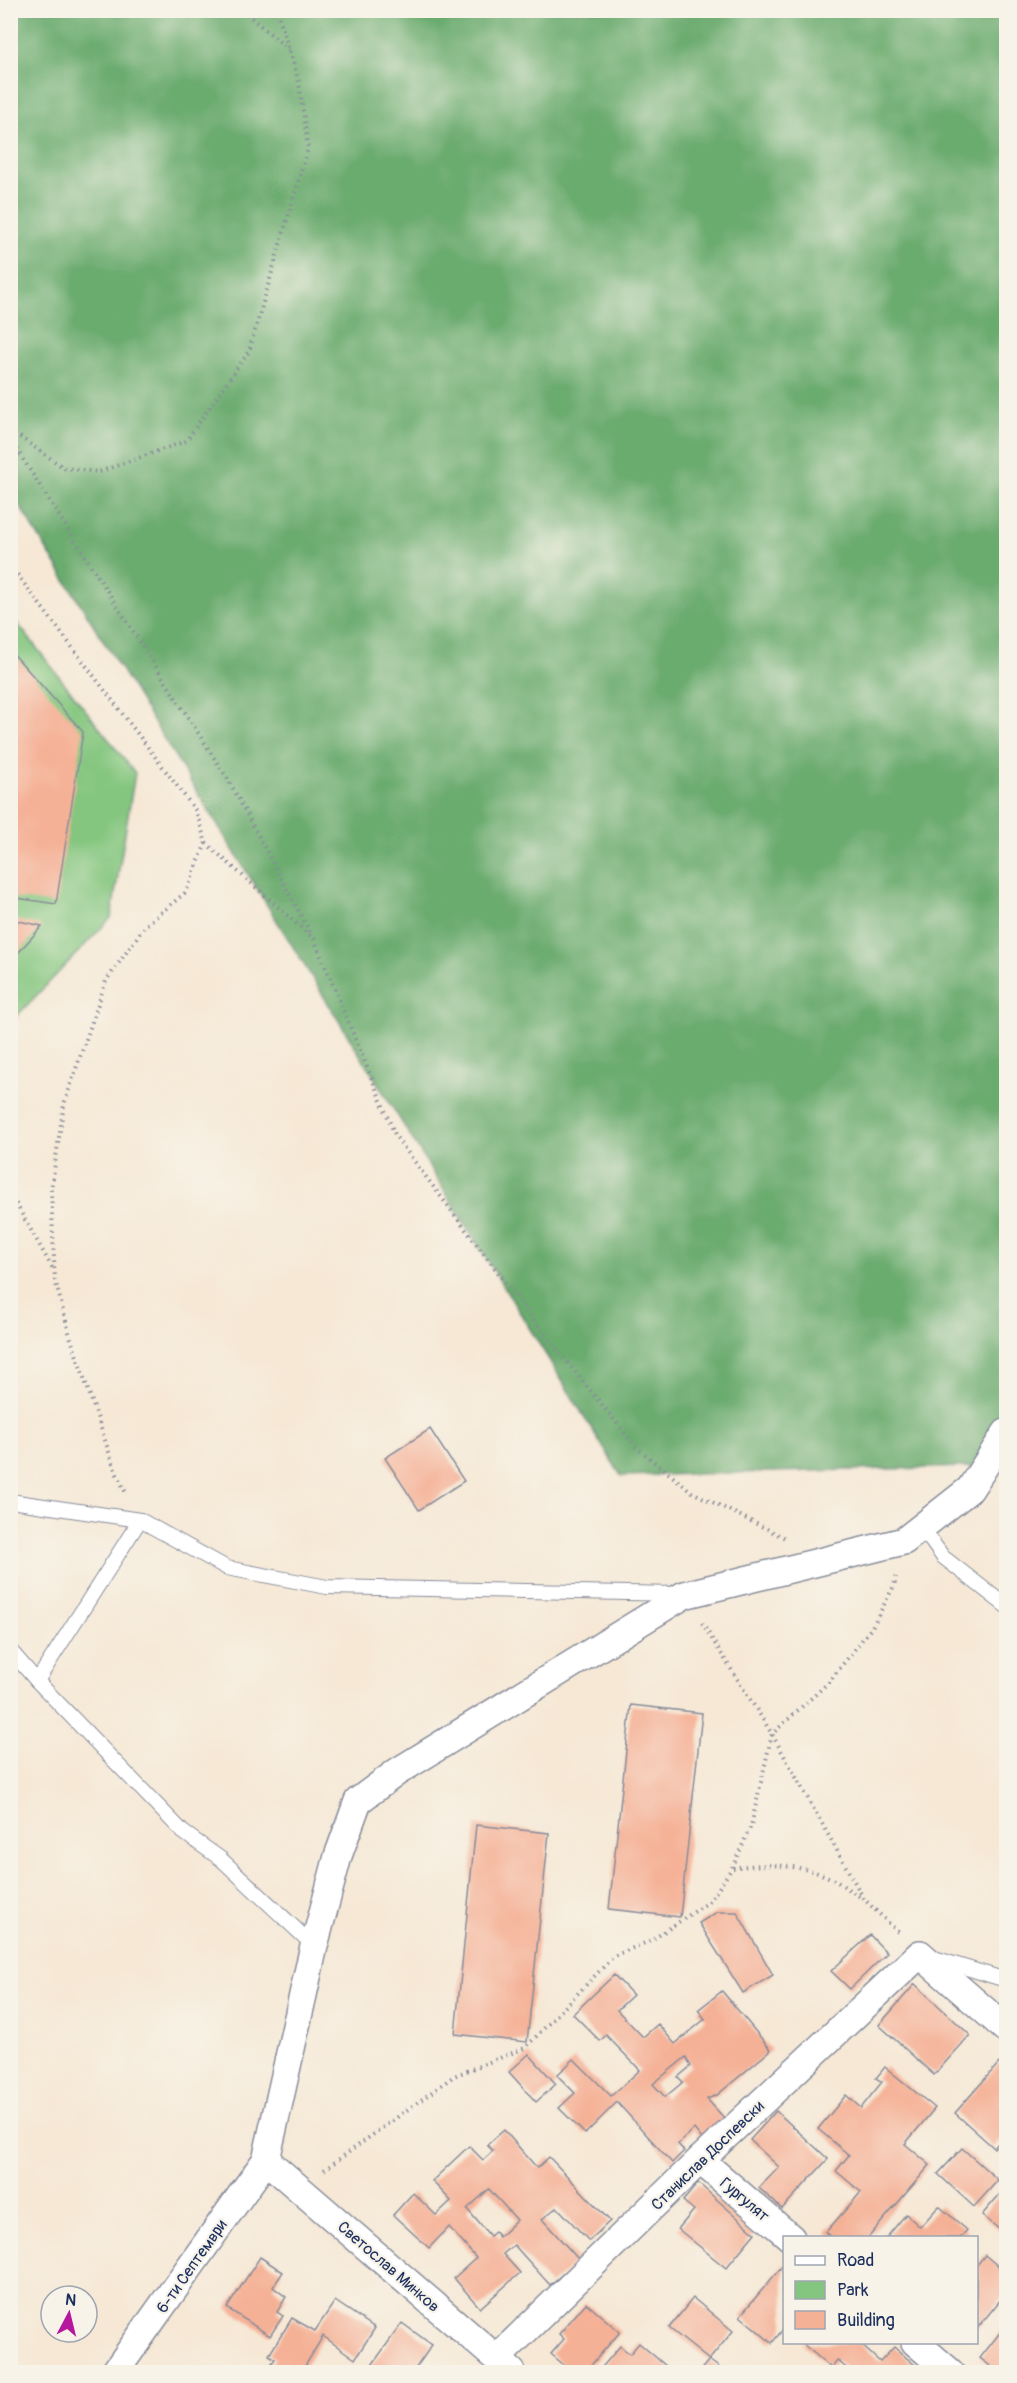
<svg xmlns="http://www.w3.org/2000/svg" width="1017" height="2383" font-family="Pangolin,sans-serif">
<style>
.green{fill:#84c67f;stroke:#507a6e;stroke-width:1.5}
.forest{fill:#6bab6e;stroke:#436d66;stroke-width:1.5}
.building{fill:#f5b196;fill-rule:evenodd}
.lines{fill:none;stroke-linecap:round;stroke-linejoin:round}
.lane-casing{stroke:#888c9a;stroke-width:16}
.street-casing{stroke:#888c9a;stroke-width:30}
.path{stroke:#888c9a;stroke-width:4;stroke-dasharray:1.5 4.5;stroke-linecap:butt}
.lane{stroke:#fff;stroke-width:14}
.street{stroke:#fff;stroke-width:27}
.labels{text-anchor:middle;stroke-width:4.5;stroke-linejoin:round;paint-order:stroke}
.street-label{font-size:16px;fill:#1b2f5e;stroke:#f7f3e8}
</style>
<rect width="100%" height="100%" fill="#f7f3e8"/>
<filter id="ink" filterUnits="userSpaceOnUse"><feTurbulence type="fractalNoise" baseFrequency=".0167" numOctaves="2"/><feDisplacementMap in="SourceGraphic" scale="12" xChannelSelector="R" yChannelSelector="G"/><feConvolveMatrix kernelMatrix="1 2 1 2 8 2 1 2 1" color-interpolation-filters="sRGB"/></filter>
<filter id="wash" filterUnits="userSpaceOnUse"><feTurbulence type="fractalNoise" baseFrequency=".008" numOctaves="4" result="noise"/><feDisplacementMap in="SourceGraphic" scale="24" xChannelSelector="R" yChannelSelector="G"/><feGaussianBlur stdDeviation="1.35" result="paint"/><feColorMatrix in="noise" values="0 0 0 0 0 0 0 0 0 0 0 0 0 0 0 0 0 1.4 0 .05"/><feComposite in="paint" operator="in"/></filter>
<g filter="url(#wash)">
<rect width="100%" height="100%" fill="#f6e8d5"/>
<polygon class="green" points="10,614 135,773 111,918 11,1022"/>
<polygon class="forest" points="11,11 1006,11 1006,1466 621,1476 11,492"/>
<g id="blocks">
<g class="building">
<polygon points="10,650 83,732 56,904 10,897"/>
<polygon points="10,919 42,926 10,962"/>
<polygon points="430,1429 464,1481 419,1510 385,1458"/>
<polygon points="631,1705 702,1713 680,1917 609,1909"/>
<polygon points="476,1825 549,1833 527,2042 455,2034"/>
<polygon points="717,1912 737,1912 773,1975 743,1993 699,1923"/>
<polygon points="870,1935 887,1953 850,1989 831,1971"/>
<path d="M 614,1975 L 633,1995 L 617,2010 L 643,2037 L 658,2024 L 675,2044 L 705,2019 L 698,2010 L 722,1991 L 771,2050 L 717,2095 L 707,2099 L 725,2119 L 702,2139 L 694,2129 L 678,2144 L 684,2151 L 672,2163 L 617,2102 L 585,2134 L 559,2108 L 575,2093 L 557,2075 L 574,2059 L 611,2096 L 640,2070 L 606,2035 L 600,2041 L 573,2014 ZM 686,2057 L 691,2066 L 678,2077 L 683,2082 L 665,2097 L 653,2084 Z"/>
<polygon points="915,1984 970,2035 934,2075 879,2025"/>
<polygon points="529,2054 556,2084 536,2102 509,2072"/>
<polygon points="999,2063 1006,2070 1006,2134 994,2148 955,2113"/>
<polygon points="885,2067 935,2108 905,2144 930,2165 868,2238 833,2238 826,2232 861,2192 836,2171 849,2155 818,2129 846,2095 861,2108 882,2082 876,2078"/>
<polygon points="776,2111 828,2159 782,2209 759,2188 779,2167 750,2140"/>
<path d="M 504,2130 L 537,2168 L 549,2157 L 610,2221 L 589,2241 L 557,2207 L 542,2219 L 579,2260 L 550,2285 L 514,2245 L 503,2254 L 520,2273 L 480,2308 L 454,2278 L 476,2258 L 449,2227 L 429,2248 L 393,2215 L 413,2193 L 436,2215 L 451,2201 L 432,2181 L 469,2146 L 483,2160 L 493,2151 L 487,2145 ZM 489,2189 L 517,2220 L 499,2237 L 495,2232 L 490,2236 L 467,2209 Z"/>
<polygon points="962,2148 998,2180 974,2207 938,2174"/>
<polygon points="698,2183 755,2233 726,2268 678,2229 694,2210 683,2201"/>
<polygon points="1006,2187 1006,2235 982,2215"/>
<polygon points="939,2206 967,2230 960,2238 886,2238 906,2214 920,2227"/>
<polygon points="985,2255 1006,2273 1006,2293 976,2330 976,2266"/>
<polygon points="260,2257 283,2272 273,2287 286,2297 277,2312 283,2316 270,2336 227,2308"/>
<polygon points="784,2264 784,2328 772,2343 740,2316"/>
<polygon points="693,2298 733,2331 709,2360 669,2328"/>
<polygon points="335,2301 375,2328 355,2359 323,2336 305,2366 314,2372 265,2372 275,2359 269,2355 292,2318 315,2331"/>
<polygon points="586,2303 620,2332 585,2372 572,2372 551,2354 564,2339 559,2334"/>
<polygon points="402,2323 432,2345 413,2372 367,2372"/>
<polygon points="1006,2325 1006,2372 998,2372 980,2358"/>
<polygon points="639,2343 673,2372 598,2372 620,2346 630,2354"/>
<polygon points="802,2343 859,2343 880,2362 894,2347 923,2372 851,2372 837,2360 831,2368"/>
<polygon points="709,2360 725,2372 699,2372"/>
</g>
</g>
</g>
<g filter="url(#ink)">
<use href="#blocks" fill-opacity="0" stroke="#888c9a" stroke-width="1.5"/>
<g class="lines">
<defs>
<g id="lane">
<polyline points="10,1501 140,1520 227,1568 327,1587 677,1594"/>
<polyline points="922,1528 943,1557 1006,1606"/>
<polyline points="10,1650 37,1681 183,1832 221,1859 314,1946"/>
<polyline points="37,1681 140,1520"/>
<polyline points="934,1958 1006,1980"/>
</g>
<g id="street">
<polyline points="266,2160 512,2372"/>
<polyline points="700,2160 791,2238"/>
<polyline points="915,2342 950,2372"/>
<polyline points="497,2358 700,2160 920,1954 1006,2029"/>
<polyline points="115,2372 266,2160 314,1946 338,1856 358,1801 397,1772 684,1595 904,1541 970,1489 1006,1433"/>
</g>
</defs>
<use href="#lane" class="lane-casing"/>
<use href="#street" class="street-casing"/>
<g class="path">
<polyline points="242,10 289,50"/>
<polyline points="10,430 64,468 99,472 186,441 249,351 308,148 299,82 277,10"/>
<polyline points="10,439 229,781 312,936"/>
<polyline points="10,565 196,811 206,843 186,892 145,926 106,981 64,1104 51,1190 55,1280 70,1336 115,1470 126,1493"/>
<polyline points="206,843 314,939 396,1137 539,1327 636,1447 692,1492 785,1538"/>
<polyline points="10,1193 54,1271"/>
<polyline points="702,1623 772,1734 864,1899 898,1932"/>
<path d="M 733,1868 C 762,1863 798,1864 826,1876 C 838,1881 850,1891 862,1898"/>
<polyline points="324,2170 454,2076 525,2048 614,1956 652,1940 710,1901 732,1868 751,1826 772,1734 829,1682 872,1627 894,1586 896,1577"/>
</g>
<use href="#lane" class="lane"/>
<use href="#street" class="street"/>
</g>
</g>
<g class="labels">
<g class="street-label">
<text transform="translate(707 2155) rotate(-44)" y="6">Станислав Доспевски</text>
<text transform="translate(745 2199) rotate(40)" y="6">Гургулят</text>
<text transform="translate(191 2266) rotate(-55)" y="6">6-ти Септември</text>
<text transform="translate(389 2266) rotate(41)" y="6">Светослав Минков</text>
</g>
</g>
<rect width="1017" height="2383" fill="none" stroke="#f7f3e8" stroke-width="36"/>
<rect x="783" y="2236" width="195" height="108" fill="#f7f3e8" stroke="#9fa5b1" stroke-width="1.5"/>
<rect x="795" y="2256" width="30" height="9" fill="#ffffff" stroke="#9fa5b1" stroke-width="1.5"/>
<text x="837" y="2266" font-size="18" fill="#1b2f5e">Road</text>
<rect x="795" y="2281" width="30" height="18" fill="#84c67f" stroke="#9fa5b1" stroke-width="1.5"/>
<text x="837" y="2296" font-size="18" fill="#1b2f5e">Park</text>
<rect x="795" y="2311" width="30" height="18" fill="#f5b196" stroke="#9fa5b1" stroke-width="1.5"/>
<text x="837" y="2326" font-size="18" fill="#1b2f5e">Building</text>
<g transform="translate(69 2314) rotate(7)"><circle r="28" fill="#f7f3e8" stroke="#9fa5b1" stroke-width="1.5"/>
<path d="M0-4.5L10 22L0 15L-10 22Z" fill="#b5179e"/>
<text y="-9" font-size="16" font-weight="bold" text-anchor="middle" fill="#1b2f5e">N</text>
</g>
</svg>
